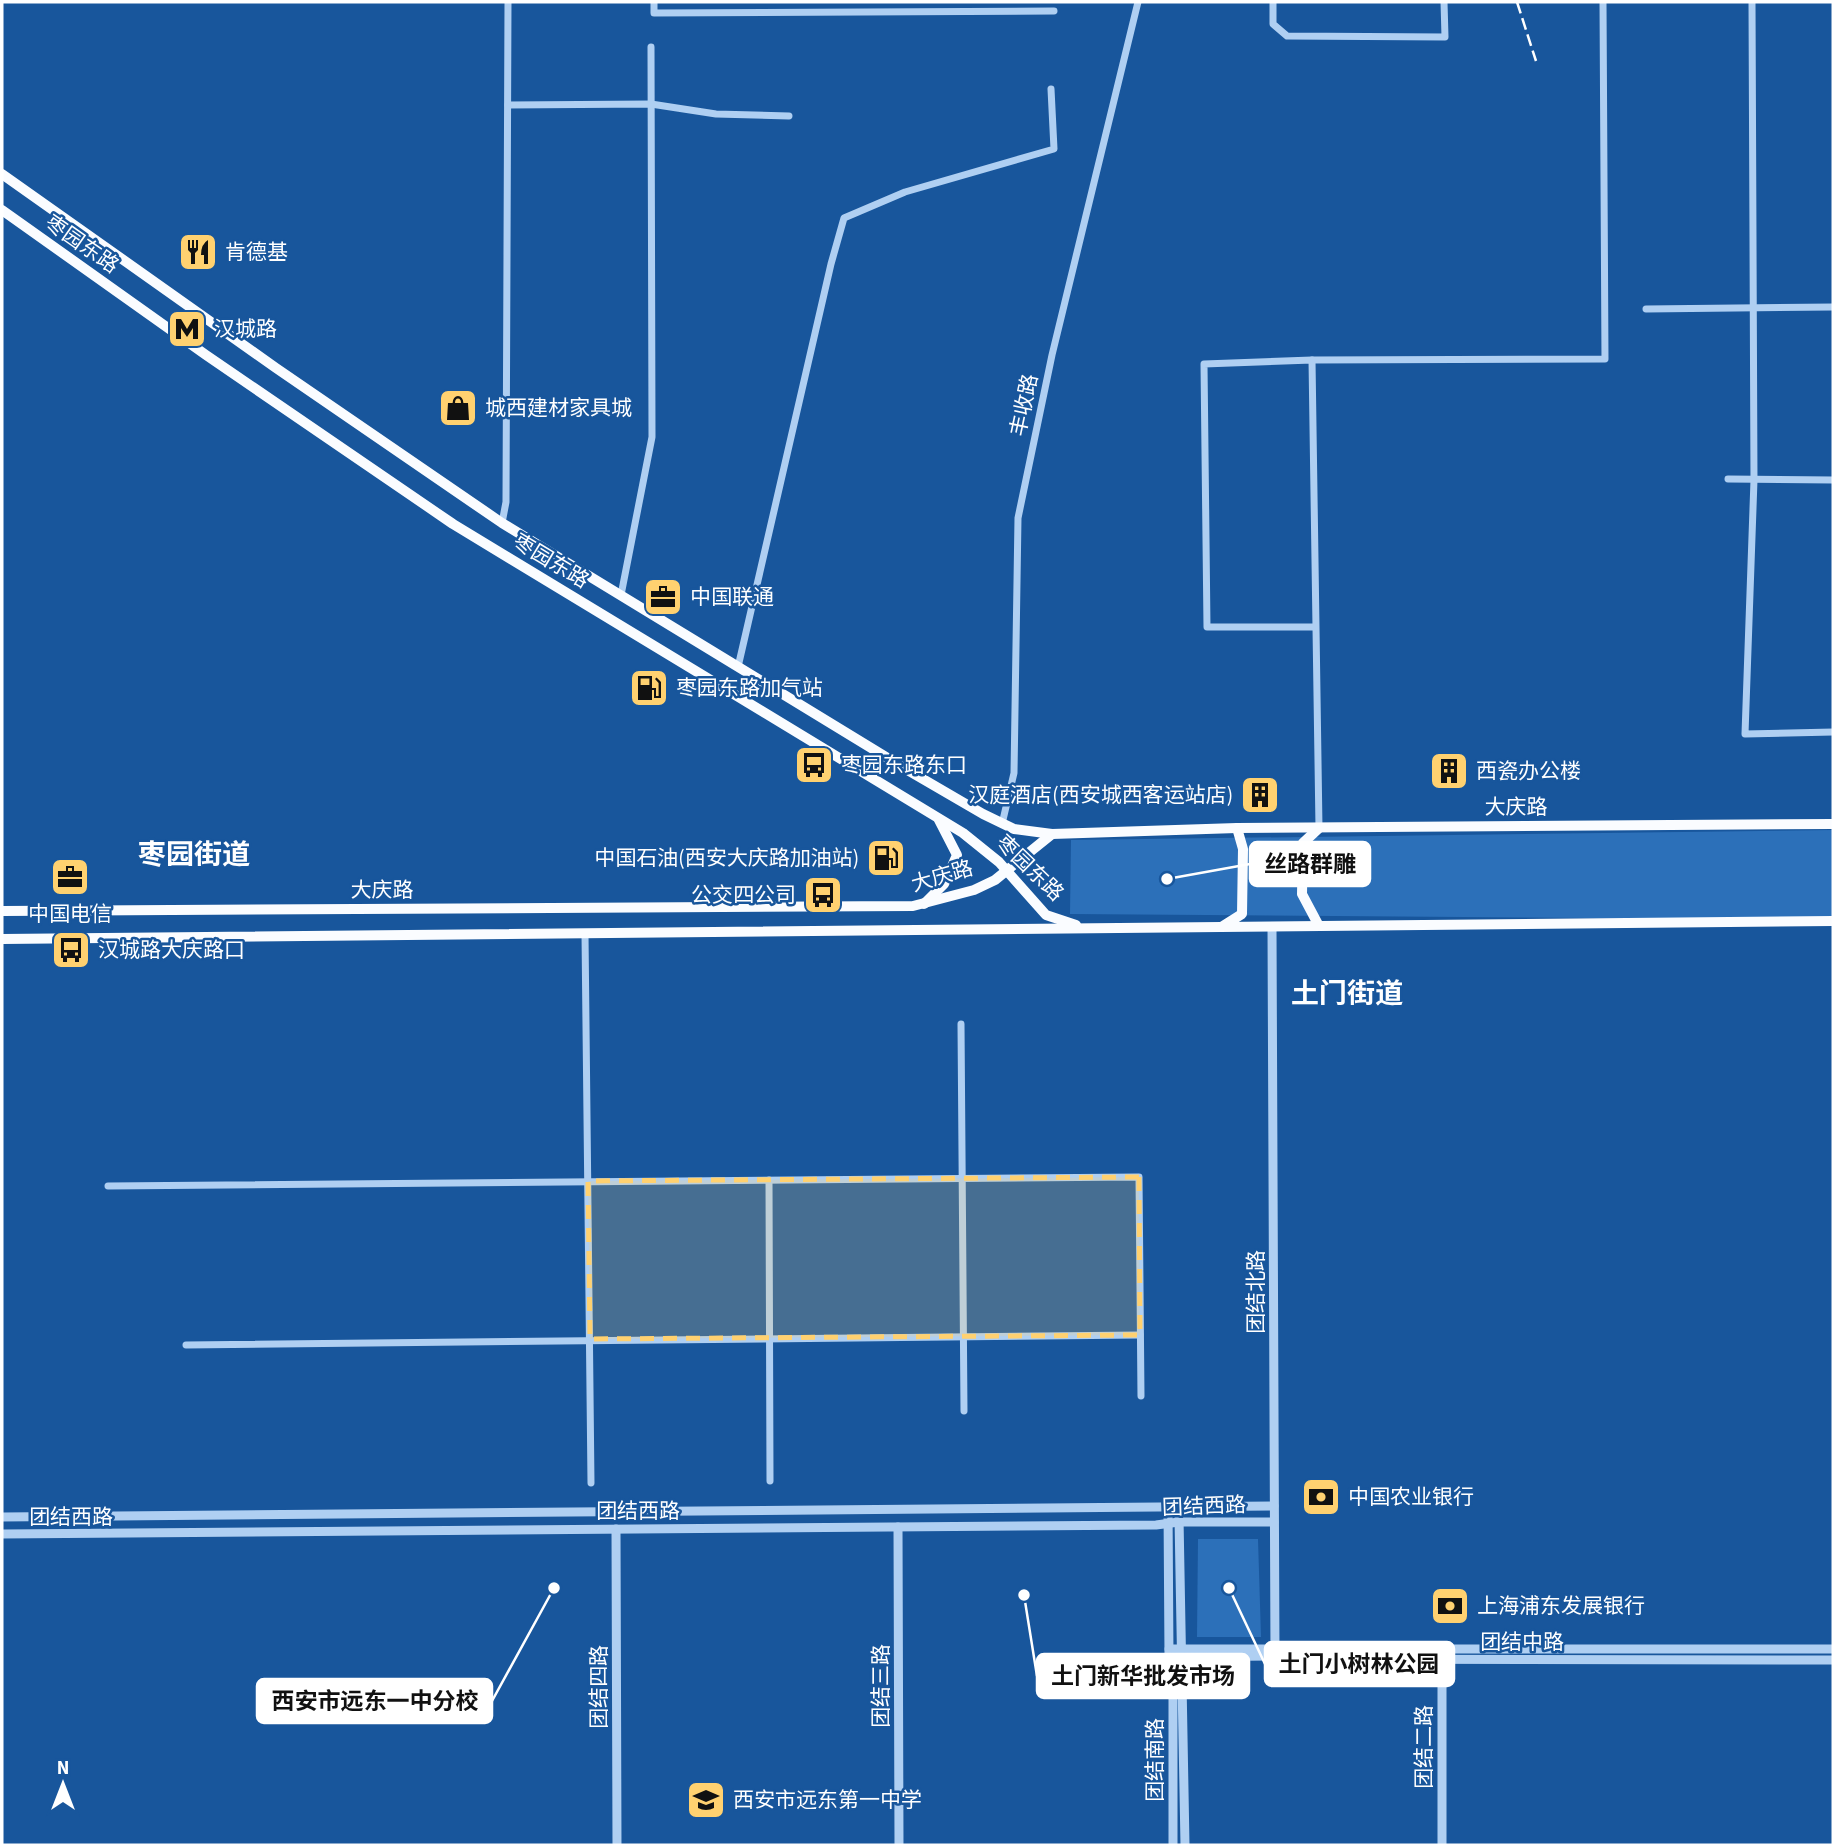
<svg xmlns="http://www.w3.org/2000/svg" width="1835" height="1847" font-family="'Source Sans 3','Noto Sans SC',sans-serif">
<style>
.green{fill:#2c70b9}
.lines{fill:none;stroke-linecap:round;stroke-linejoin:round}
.minor{stroke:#afcff2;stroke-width:7}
.tertiary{stroke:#afcff2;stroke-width:9}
.primary{stroke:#fafcff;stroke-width:10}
.rail{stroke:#fff;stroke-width:2.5;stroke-dasharray:12 5;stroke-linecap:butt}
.marked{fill:#ffd170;fill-opacity:0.2;stroke:#ffd170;stroke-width:5;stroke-dasharray:14 9;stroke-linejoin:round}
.labels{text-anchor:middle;stroke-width:5;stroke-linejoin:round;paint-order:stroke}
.street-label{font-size:21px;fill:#fff;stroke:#18569c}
.poi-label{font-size:21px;fill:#fff;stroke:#18569c;text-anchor:start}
.district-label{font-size:28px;font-weight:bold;fill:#fff;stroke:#18569c}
.leader{fill:none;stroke:#fff;stroke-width:2.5}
.callout-dot{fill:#fff;stroke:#18569c;stroke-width:2.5}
.callout{fill:#fff;stroke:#fff;stroke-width:2.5}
.callout-label{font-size:23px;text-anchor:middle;font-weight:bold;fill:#111}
</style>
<rect width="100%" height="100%" fill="#18569c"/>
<g class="green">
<polygon points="1833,830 1833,920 1070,914 1071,840"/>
<polygon points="1198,1539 1258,1539 1261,1637 1197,1637"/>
</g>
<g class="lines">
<g class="minor">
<polyline points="654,2 654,13 1054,11"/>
<polyline points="1273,2 1273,24 1287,36 1445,37 1444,2"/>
<polyline points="1752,2 1754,480 1745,734 1833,732"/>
<polyline points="508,105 651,104 716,114 789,116"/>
<polyline points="1646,309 1833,307"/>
<polyline points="1312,360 1605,359 1603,2"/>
<polyline points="1728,479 1833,480"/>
<polyline points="502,523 506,502 508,2"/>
<polyline points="621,595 652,437 651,47"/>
<polyline points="1316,627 1207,627 1204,364 1312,360 1319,828"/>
<polyline points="738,667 831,264 844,218 905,192 1054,149 1051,89"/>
<polyline points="1002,824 1014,773 1018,518 1052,355 1138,2"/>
<polyline points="585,934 591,1483"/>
<polyline points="961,1024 964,1411"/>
<polyline points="769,1180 770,1481"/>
<polyline points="108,1186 1139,1177 1141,1396"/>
<polyline points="186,1345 1140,1335"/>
</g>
<g class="tertiary">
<polyline points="1272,927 1275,1656"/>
<polyline points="1168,1507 1169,1657 1173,1666 1173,1845"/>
<polyline points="2,1517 1274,1506"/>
<polyline points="1179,1518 1185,1845"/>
<polyline points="898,1527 899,1845"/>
<polyline points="616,1529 617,1845"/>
<polyline points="2,1534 1156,1525 1179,1522 1274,1522"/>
<polyline points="1169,1649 1833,1649"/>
<polyline points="1442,1654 1442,1845"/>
<polyline points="1169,1657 1275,1656 1295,1659 1833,1660"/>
</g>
<g class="primary">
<polyline points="2,174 276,368 502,523 904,768 983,814 1014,829 1052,834 1237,828 1833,824"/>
<polyline points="2,210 206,355 453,524 963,833 999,862 1046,915 1076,925"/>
<polyline points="1319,828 1303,843 1302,894 1319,926"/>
<polyline points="924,904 944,884 957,855 939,820"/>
<polyline points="2,911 913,906 974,890 995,880 1052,834"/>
<polyline points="1223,926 1242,914 1243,849 1237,828"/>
<polyline points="2,939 1833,921"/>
</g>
<polyline class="rail" points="1517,2 1536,61"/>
</g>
<path class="marked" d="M 1139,1177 L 1140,1335 L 590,1339 L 588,1181 Z"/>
<defs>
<symbol id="restaurant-square" viewBox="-11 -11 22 22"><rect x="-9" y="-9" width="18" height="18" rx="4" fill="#ffd170" stroke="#18569c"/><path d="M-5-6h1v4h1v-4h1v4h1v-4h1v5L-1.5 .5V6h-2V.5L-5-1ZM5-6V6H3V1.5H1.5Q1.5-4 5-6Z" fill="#111"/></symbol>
<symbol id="metro-square" viewBox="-11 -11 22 22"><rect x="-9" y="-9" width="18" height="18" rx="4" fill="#ffd170" stroke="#18569c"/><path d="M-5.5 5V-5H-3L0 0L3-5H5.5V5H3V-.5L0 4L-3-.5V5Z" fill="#111"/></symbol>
<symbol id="shop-square" viewBox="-11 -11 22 22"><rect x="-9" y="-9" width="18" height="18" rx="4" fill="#ffd170" stroke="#18569c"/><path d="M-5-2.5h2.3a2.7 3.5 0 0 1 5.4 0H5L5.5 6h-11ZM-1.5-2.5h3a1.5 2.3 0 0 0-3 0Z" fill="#111"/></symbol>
<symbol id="office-square" viewBox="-11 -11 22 22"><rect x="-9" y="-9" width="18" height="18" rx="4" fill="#ffd170" stroke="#18569c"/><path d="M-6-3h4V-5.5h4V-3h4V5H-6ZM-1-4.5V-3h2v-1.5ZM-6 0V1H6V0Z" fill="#111"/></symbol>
<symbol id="fuel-square" viewBox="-11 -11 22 22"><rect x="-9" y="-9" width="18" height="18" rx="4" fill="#ffd170" stroke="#18569c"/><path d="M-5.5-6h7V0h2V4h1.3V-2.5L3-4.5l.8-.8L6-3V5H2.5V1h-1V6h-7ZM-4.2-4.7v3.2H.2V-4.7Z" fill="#111"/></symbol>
<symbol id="bus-square" viewBox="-11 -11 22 22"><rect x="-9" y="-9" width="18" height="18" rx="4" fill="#ffd170" stroke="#18569c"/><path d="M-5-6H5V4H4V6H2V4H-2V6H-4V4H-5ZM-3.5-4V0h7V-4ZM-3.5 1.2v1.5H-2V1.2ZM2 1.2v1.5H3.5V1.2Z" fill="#111"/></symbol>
<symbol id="building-square" viewBox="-11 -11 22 22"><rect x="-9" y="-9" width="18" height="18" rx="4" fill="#ffd170" stroke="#18569c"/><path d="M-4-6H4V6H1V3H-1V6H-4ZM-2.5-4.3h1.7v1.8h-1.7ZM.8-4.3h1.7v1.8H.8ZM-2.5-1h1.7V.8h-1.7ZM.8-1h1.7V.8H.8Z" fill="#111"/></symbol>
<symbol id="bank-square" viewBox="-11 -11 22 22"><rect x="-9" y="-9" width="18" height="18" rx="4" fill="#ffd170" stroke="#18569c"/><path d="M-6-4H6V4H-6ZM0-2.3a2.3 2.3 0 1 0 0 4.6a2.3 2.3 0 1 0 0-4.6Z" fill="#111"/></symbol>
<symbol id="school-square" viewBox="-11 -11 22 22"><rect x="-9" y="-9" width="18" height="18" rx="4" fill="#ffd170" stroke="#18569c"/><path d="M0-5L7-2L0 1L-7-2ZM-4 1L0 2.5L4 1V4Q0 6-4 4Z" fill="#111"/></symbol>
</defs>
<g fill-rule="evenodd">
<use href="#restaurant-square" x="176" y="230" width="44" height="44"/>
<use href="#metro-square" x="165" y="307" width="44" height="44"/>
<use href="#shop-square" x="436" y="386" width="44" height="44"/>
<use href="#office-square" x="641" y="575" width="44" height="44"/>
<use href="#fuel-square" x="627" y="666" width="44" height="44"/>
<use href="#bus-square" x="792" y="743" width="44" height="44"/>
<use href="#building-square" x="1427" y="749" width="44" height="44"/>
<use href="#building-square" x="1238" y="773" width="44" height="44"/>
<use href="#fuel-square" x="864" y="836" width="44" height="44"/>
<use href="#office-square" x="48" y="855" width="44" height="44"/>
<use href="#bus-square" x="801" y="873" width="44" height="44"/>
<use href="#bus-square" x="49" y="928" width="44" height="44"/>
<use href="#bank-square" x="1299" y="1475" width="44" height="44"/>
<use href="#bank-square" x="1428" y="1584" width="44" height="44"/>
<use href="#school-square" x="684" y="1778" width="44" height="44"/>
</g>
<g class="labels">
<g class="street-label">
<text transform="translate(82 244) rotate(35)" y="7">枣园东路</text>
<text transform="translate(1024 405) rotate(-78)" y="7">丰收路</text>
<text transform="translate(551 561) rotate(31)" y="7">枣园东路</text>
<text x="1516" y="814">大庆路</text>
<text transform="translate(1030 868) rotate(44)" y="7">枣园东路</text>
<text transform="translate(942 876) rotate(-16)" y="7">大庆路</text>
<text x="382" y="897">大庆路</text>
<text transform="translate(1256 1292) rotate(-90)" y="7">团结北路</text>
<text transform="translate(1204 1506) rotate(-2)" y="7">团结西路</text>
<text x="638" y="1518">团结西路</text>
<text x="71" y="1524">团结西路</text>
<text x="1522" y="1649">团结中路</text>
<text transform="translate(881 1686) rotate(-90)" y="7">团结三路</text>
<text transform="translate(599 1687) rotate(-90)" y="7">团结四路</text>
<text transform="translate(1424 1747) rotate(-90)" y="7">团结二路</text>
<text transform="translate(1155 1760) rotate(-90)" y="7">团结南路</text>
</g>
<g class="poi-label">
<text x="225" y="259">肯德基</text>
<text x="214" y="336">汉城路</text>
<text x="485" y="415">城西建材家具城</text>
<text x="690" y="604">中国联通</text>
<text x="676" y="695">枣园东路加气站</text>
<text x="841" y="772">枣园东路东口</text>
<text x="1476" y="778">西瓷办公楼</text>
<text x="1233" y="802" text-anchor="end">汉庭酒店(西安城西客运站店)</text>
<text x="859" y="865" text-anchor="end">中国石油(西安大庆路加油站)</text>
<text x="796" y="902" text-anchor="end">公交四公司</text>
<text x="70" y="921" text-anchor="middle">中国电信</text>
<text x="98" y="957">汉城路大庆路口</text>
<text x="1348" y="1504">中国农业银行</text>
<text x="1477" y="1613">上海浦东发展银行</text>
<text x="733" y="1807">西安市远东第一中学</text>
</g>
<g class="district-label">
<text x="194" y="864">枣园街道</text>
<text x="1347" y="1003">土门街道</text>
</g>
</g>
<path class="leader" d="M1167 879L1250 864M1229 1588L1265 1664M1024 1595L1037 1676M554 1588L492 1701"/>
<g class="callout-dot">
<circle cx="1167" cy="879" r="7"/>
<circle cx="1229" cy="1588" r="7"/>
<circle cx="1024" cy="1595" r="7"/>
<circle cx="554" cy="1588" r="7"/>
</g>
<g class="callout">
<rect x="1250" y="842" width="120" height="44" rx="7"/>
<rect x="1265" y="1642" width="189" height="44" rx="7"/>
<rect x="1037" y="1654" width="212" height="44" rx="7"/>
<rect x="257" y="1679" width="235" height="44" rx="7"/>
</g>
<g class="callout-label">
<text x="1310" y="872">丝路群雕</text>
<text x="1359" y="1672">土门小树林公园</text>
<text x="1143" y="1684">土门新华批发市场</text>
<text x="375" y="1709">西安市远东一中分校</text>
</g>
<rect width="1835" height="1847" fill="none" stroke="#ffffff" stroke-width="7"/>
<g transform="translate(63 1784)" stroke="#18569c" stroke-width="5" paint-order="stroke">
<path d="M0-5L12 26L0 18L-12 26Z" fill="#ffffff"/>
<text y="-10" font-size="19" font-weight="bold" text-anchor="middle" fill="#ffffff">N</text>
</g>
</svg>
